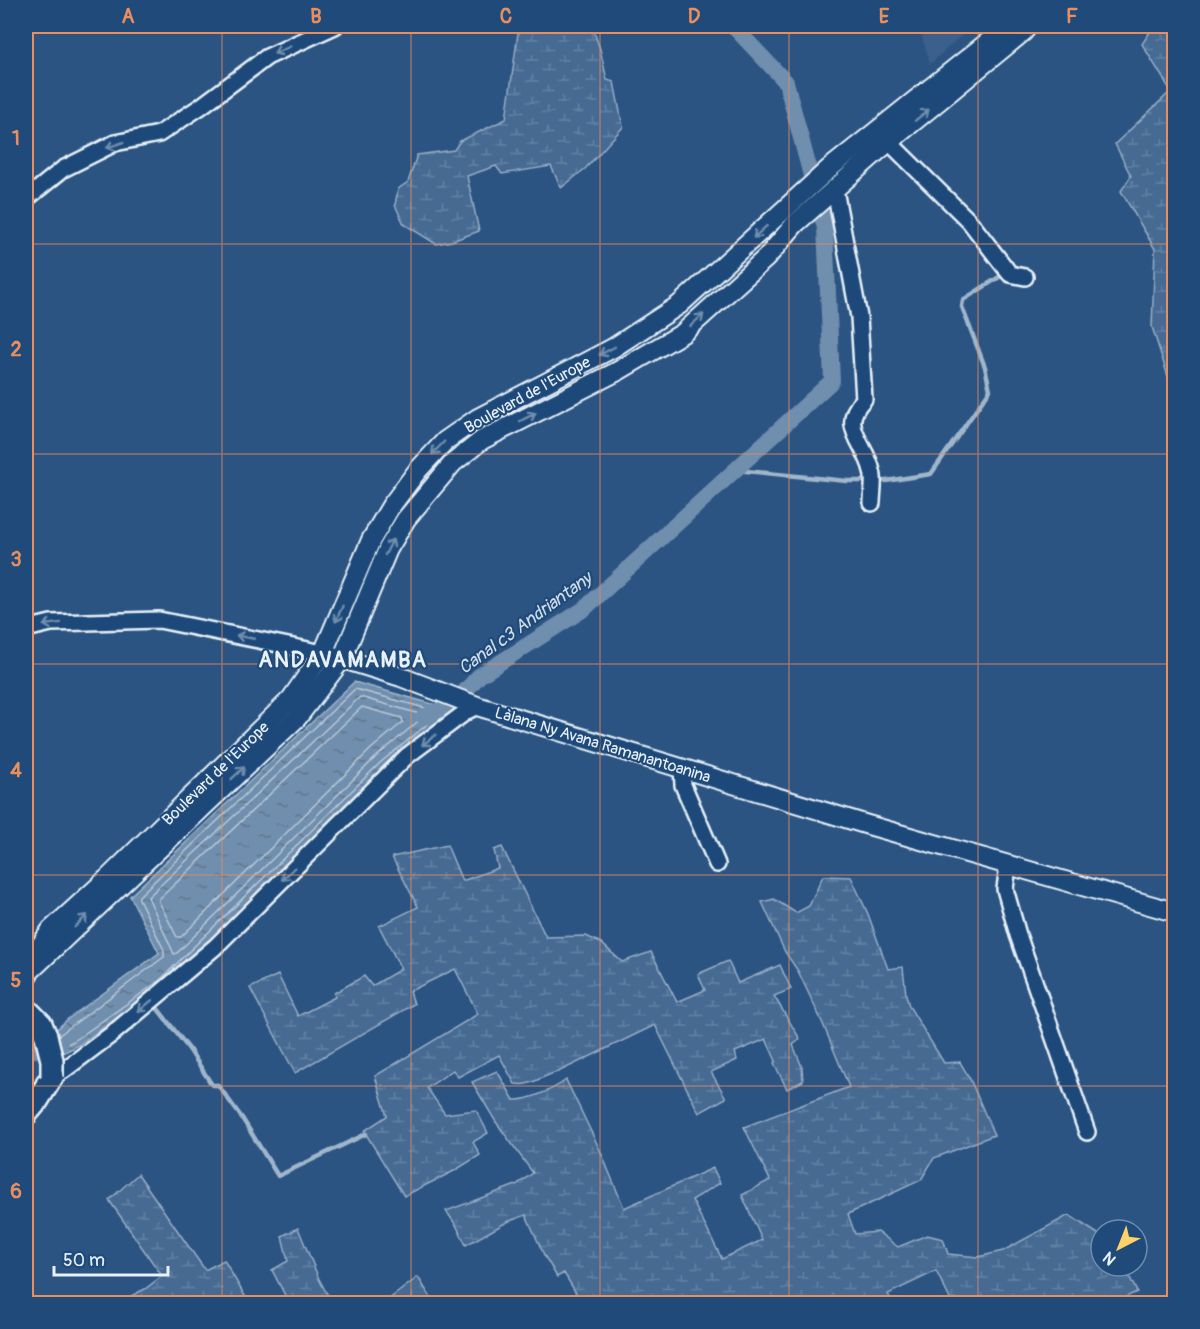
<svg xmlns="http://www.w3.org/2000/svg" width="1200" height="1329" font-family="Pangolin,sans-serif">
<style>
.built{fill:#3a608b}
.wetland{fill:url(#wetland-marsh);stroke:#98aec6;stroke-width:1.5}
.water{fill:url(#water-ripples);stroke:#a0b6cb;stroke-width:1.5}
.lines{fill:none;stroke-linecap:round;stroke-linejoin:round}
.shore{stroke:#b8c9da;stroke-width:1.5}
.stream{stroke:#a0b6cb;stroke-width:4.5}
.canal{stroke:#708ead;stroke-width:16}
.minor-casing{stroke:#e8f1f8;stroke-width:20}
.tertiary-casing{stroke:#e8f1f8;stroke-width:22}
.secondary-casing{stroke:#e8f1f8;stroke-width:26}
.minor{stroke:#1f4a7a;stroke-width:15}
.tertiary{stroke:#1f4a7a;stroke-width:18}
.secondary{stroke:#1f4a7a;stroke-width:21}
.secondary-bridge-casing{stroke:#e8f1f8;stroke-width:26;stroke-linecap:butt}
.secondary-bridge{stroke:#1f4a7a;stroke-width:21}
.oneway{stroke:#6f8dac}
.grid{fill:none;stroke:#e88e5f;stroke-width:1.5;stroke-opacity:0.55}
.labels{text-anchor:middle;stroke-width:4.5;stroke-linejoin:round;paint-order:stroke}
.street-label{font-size:16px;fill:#e8f1f8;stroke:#1f4a7a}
.water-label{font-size:18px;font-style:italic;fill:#d0dde9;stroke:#1f4a7a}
.district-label{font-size:22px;font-weight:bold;letter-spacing:1.5px;fill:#e8f1f8;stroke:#1f4a7a}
.neatline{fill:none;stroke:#e88e5f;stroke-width:2}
.grid-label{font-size:20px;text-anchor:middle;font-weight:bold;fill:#e88e5f}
</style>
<defs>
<pattern id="wetland-marsh" width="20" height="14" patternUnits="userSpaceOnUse" patternTransform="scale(1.5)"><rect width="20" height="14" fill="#476b93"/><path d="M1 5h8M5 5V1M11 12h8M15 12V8" fill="none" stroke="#6281a3"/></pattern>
<pattern id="water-ripples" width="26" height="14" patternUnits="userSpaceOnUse" patternTransform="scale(1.5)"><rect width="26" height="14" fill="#708ead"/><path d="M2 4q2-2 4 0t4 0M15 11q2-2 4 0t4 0" fill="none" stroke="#61768a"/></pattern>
</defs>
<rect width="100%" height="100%" fill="#2b5482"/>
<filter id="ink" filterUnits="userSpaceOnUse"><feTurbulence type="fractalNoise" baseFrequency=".0167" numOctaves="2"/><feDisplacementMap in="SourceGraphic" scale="12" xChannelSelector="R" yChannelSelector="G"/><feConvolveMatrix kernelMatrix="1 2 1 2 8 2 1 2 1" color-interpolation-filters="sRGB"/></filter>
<g filter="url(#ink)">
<polygon class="built" points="919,26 972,26 930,64"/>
<g class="wetland">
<polygon points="519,26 592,26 600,49 607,80 614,82 623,127 586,168 561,188 551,166 502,174 496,166 467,176 479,231 452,241 436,244 404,224 395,205 398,189 408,182 417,155 454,150 460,141 506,119"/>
<polygon points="1154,26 1174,26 1174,395 1152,327 1155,249 1121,191 1131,176 1115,144 1171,91 1142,44"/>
<path d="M 447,845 L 462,881 L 498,868 L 494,850 L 502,847 L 546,937 L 586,936 L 601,943 L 622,962 L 651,952 L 677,1002 L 705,990 L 698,974 L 728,961 L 738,983 L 780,965 L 791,989 L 774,996 L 800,1039 L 793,1045 L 802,1067 L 803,1081 L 787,1089 L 774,1063 L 776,1061 L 766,1039 L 735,1052 L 737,1060 L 711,1072 L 726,1098 L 699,1113 L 655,1025 L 558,1072 C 542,1075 532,1087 515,1084 L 499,1055 L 458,1077 L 453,1070 L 427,1088 L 445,1114 L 476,1110 L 488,1133 L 473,1142 L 480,1155 L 454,1171 L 404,1196 L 364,1131 L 387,1116 L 375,1076 L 478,1014 L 455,969 L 410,991 L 414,1004 L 295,1073 L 250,988 L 278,975 L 298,1016 L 335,997 L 334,993 L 364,976 L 372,986 L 401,969 L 379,926 L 418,907 L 392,857 Z"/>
<path d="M 823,876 L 851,877 L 868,914 L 888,969 L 903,967 L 906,995 L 909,1006 L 944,1063 L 960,1062 L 970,1079 L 994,1135 L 934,1158 L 921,1180 L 848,1214 L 855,1234 L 878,1232 L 898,1247 L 927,1235 L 943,1239 L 948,1254 L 978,1257 L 1003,1251 L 1069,1215 L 1101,1236 L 1101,1266 L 1124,1266 L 1137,1292 L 1113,1303 L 952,1303 L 936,1271 L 888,1294 L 893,1303 L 582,1303 L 564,1273 L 557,1277 L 544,1255 L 526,1215 L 507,1222 L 466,1245 L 456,1225 L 446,1211 L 516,1185 L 533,1173 L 496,1122 L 472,1082 L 497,1071 L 514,1100 C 527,1101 555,1089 566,1080 L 600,1150 L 624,1208 L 713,1168 L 720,1183 L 692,1200 L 722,1259 L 762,1240 L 742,1195 L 770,1180 L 744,1127 L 849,1087 L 823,1024 L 798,971 L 785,952 L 762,902 L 774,899 L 796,913 L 809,906 Z"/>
<polygon points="138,1174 205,1270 224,1260 249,1303 117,1303 145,1289 162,1276 109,1200"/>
<polygon points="298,1228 319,1279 332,1303 289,1303 272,1270 288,1261 282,1236"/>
<polygon points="418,1277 434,1303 384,1303"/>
</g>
<polygon class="water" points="354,682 450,709 428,732 386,766 163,986 77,1046 52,1058 49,1036 69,1018 159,953 130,896"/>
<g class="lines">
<g class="shore">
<polygon points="360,697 420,714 422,718 376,757 177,953 174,954 148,897"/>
<polygon points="362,707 402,718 403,722 371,749 181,937 177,937 159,902 159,899"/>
<polyline points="58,1036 164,957 164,950 139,899 139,896 355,689 436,711 436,715 423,728 381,762 159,981 74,1041 61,1047"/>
</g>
<g class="stream">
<polyline points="736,470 847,481 886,481 931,474 990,390 985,367 962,307 963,300 1004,274"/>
<polyline points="158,1009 189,1049 212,1085 218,1085 242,1118 278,1176 366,1134"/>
</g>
<g class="canal">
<polyline points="424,717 454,703 479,676 584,609 832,381 825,228 786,82 733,26"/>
<polyline points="26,1052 60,1045"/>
</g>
<defs>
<g id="minor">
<polyline points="889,142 970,222 1010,274 1025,277"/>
<path d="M 835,190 L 859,317 L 864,399 C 837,426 866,443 872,471 C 875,480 872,493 872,503"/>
<polyline points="26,199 63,169 115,143 159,134 200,107 267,57 335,26"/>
<polyline points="26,629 51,623 159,620 323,653"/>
<polyline points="682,768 683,785 717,864"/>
<polyline points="1008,865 1005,889 1018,935 1087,1132"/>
<polyline points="45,1081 64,1070 112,1034 215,947 407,756 467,711 477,706"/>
</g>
<g id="tertiary">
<polyline points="333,656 401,677 477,706 868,825 1174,912"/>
<polyline points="32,958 51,930 107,879 291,699 323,653 371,540 391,506 418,470 445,441 478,418 613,348 679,305 830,168 1008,26"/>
<polyline points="26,978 30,971 297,718 342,659 388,549 406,519 453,463 482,440 618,371 683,333 766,258 795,224 879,150 1023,32 1028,26"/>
</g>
<g id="secondary">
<polyline points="26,1009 41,1024 46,1036"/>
<polyline points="26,1114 37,1101 52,1077"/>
</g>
</defs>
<use href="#minor" class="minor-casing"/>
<use href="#tertiary" class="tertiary-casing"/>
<use href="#secondary" class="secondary-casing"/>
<use href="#minor" class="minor"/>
<use href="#tertiary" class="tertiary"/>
<use href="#secondary" class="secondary"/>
<defs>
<polyline id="secondary-bridge" points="46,1036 52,1060 52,1077"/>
</defs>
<use href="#secondary-bridge" class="secondary-bridge-casing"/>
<use href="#secondary-bridge" class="secondary-bridge"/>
</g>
<defs><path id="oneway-shaft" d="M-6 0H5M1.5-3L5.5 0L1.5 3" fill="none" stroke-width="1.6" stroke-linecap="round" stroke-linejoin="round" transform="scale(1.5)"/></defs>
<g class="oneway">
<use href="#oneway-shaft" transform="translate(282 50) rotate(157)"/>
<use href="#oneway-shaft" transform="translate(922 115) rotate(-39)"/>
<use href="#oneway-shaft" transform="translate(115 145) rotate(161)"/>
<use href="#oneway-shaft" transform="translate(760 232) rotate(138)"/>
<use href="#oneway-shaft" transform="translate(697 320) rotate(-42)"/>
<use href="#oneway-shaft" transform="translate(607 351) rotate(152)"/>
<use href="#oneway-shaft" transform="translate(528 417) rotate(-27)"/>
<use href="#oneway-shaft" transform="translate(438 448) rotate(134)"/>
<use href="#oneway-shaft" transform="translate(389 547) rotate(-63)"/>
<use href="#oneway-shaft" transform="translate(339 614) rotate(114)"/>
<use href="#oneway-shaft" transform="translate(52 624) rotate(173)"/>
<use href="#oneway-shaft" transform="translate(245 637) rotate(-169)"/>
<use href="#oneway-shaft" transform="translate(429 740) rotate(143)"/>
<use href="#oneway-shaft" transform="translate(238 773) rotate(-43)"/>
<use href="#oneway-shaft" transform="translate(288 874) rotate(135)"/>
<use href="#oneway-shaft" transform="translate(81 921) rotate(-44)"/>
<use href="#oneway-shaft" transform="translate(145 1006) rotate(140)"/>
</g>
</g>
<path class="grid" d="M 222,26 L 222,1304M 411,26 L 411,1304M 600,26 L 600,1304M 789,26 L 789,1304M 978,26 L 978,1304M 26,244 L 1174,244M 26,454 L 1174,454M 26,664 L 1174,664M 26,875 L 1174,875M 26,1086 L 1174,1086"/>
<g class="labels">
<g class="street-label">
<text transform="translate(527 394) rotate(-29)" y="6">Boulevard de l'Europe</text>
<text transform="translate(603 744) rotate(17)" y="6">Làlana Ny Avana Ramanantoanina</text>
<text transform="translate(215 773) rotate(-44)" y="6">Boulevard de l'Europe</text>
</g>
<g class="water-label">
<text transform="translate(525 623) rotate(-36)" y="6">Canal c3 Andriantany</text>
</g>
<g class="district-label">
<text x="343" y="667">ANDAVAMAMBA</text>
</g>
</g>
<rect width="1200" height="1329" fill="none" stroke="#1f4a7a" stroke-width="66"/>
<g transform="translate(1119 1248) rotate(222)"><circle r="28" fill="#1f4a7a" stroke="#6f8dac" stroke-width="1.5"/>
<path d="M0-4.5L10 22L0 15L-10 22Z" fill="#ffd166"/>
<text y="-9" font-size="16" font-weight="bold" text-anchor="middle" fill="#e8f1f8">N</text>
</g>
<path d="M54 1266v9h114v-9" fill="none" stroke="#e8f1f8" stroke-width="3"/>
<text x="63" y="1266" font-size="18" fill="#e8f1f8" stroke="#1f4a7a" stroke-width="4.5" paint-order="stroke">50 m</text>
<rect x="33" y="33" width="1134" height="1263" class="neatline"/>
<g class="grid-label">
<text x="128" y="23">A</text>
<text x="316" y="23">B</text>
<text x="506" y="23">C</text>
<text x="694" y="23">D</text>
<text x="884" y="23">E</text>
<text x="1072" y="23">F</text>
<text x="16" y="145">1</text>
<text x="16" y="356">2</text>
<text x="16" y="566">3</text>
<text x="16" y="777">4</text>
<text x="16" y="987">5</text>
<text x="16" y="1198">6</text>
</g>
</svg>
